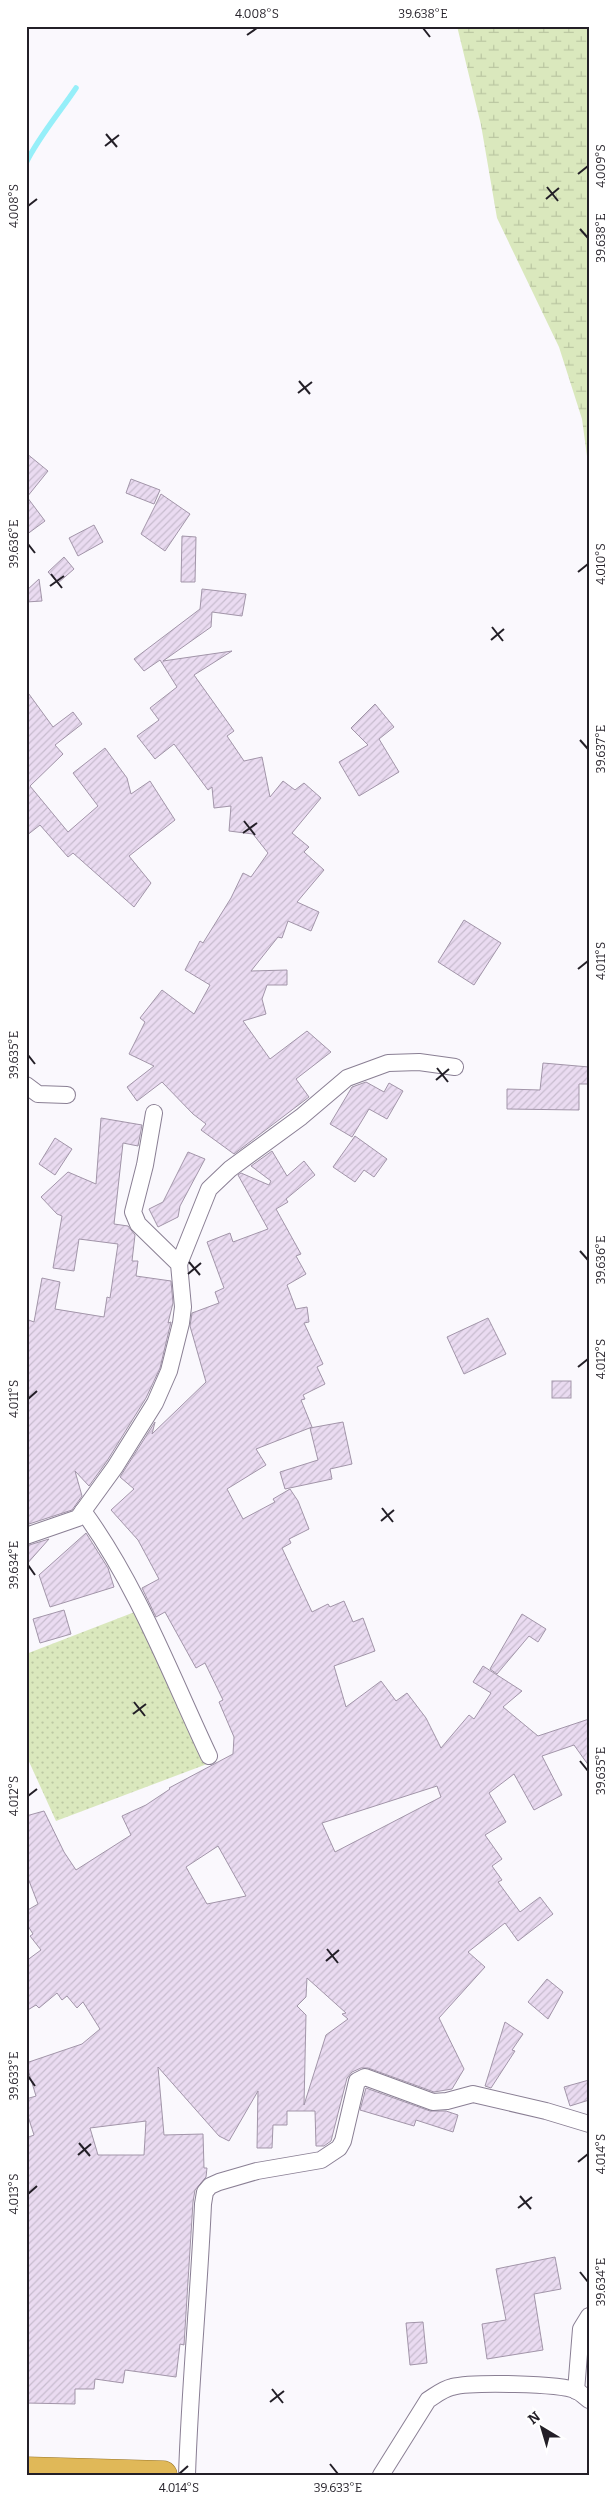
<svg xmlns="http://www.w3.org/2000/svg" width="615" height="2501" font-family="Bitter,serif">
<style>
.wetland{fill:url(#wetland-marsh)}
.park{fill:url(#park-dots)}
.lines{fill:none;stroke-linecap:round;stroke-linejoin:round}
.stream{stroke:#96eff9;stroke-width:5.5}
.building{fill:url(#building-hatch);stroke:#a295a9;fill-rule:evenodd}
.minor-casing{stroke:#8a7f94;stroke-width:18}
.trunk-casing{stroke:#99772c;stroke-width:29}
.minor{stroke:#fff;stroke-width:16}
.trunk{stroke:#e0b858;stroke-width:28}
.ticks{fill:none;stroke:#231f27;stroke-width:2}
.neatline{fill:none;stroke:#231f27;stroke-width:2}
.ticks-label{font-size:12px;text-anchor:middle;fill:#231f27}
</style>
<defs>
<pattern id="wetland-marsh" width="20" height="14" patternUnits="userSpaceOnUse" patternTransform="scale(1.25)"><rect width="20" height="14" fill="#dae8bd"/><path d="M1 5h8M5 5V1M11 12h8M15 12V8" fill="none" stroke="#bbc7a2"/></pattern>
<pattern id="park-dots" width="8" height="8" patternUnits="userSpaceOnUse" patternTransform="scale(1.25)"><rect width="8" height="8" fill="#dae8bd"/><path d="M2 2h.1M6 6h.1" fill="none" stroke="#bbc7a2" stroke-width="1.8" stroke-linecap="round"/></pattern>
<pattern id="building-hatch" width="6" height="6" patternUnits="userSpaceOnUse" patternTransform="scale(1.25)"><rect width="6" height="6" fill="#eadbf1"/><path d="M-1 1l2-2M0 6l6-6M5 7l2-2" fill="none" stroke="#c8bccf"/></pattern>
</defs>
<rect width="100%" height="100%" fill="#faf8fd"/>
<polygon class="wetland" points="457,26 589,26 589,471 582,419 559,347 497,218 481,125"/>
<polygon class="park" points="145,1608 215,1761 56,1821 26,1755 26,1654"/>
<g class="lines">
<path class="stream" d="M 26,163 C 38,138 60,112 76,88"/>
</g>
<g class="building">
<polygon points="26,453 48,471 27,497 45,521 26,535"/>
<polygon points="131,479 160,490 154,504 126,493"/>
<polygon points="161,494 190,514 165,551 141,534"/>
<polygon points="94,525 103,542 78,556 69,538"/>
<polygon points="182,536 196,537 195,582 181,582"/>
<polygon points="64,557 74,569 58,583 48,572"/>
<polygon points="39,579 42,601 26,602 26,591"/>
<polygon points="202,589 246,594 242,616 212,612 211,627 163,661 232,651 194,675 234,731 227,736 244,761 262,757 270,797 283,781 295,790 304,783 321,798 292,833 309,847 304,852 324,870 297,902 319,912 311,931 288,921 282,938 278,937 251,971 287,970 287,985 267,985 262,999 266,1014 243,1021 270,1059 307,1031 331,1052 296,1079 309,1097 234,1154 201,1130 206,1124 193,1114 162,1082 137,1101 127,1087 154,1066 129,1054 145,1022 140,1018 162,990 194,1014 210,985 185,970 200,941 203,943 231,898 243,873 251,877 268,853 253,834 229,831 231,806 214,808 212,787 208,790 174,744 155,759 137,736 159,720 150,708 177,687 160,660 144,671 134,659 200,609"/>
<polygon points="26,690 53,727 73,712 82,724 55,745 63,754 30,786 68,832 98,806 73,773 105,748 127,778 131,794 150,781 175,820 129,856 151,883 134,907 73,853 68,857 40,825 26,836"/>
<polygon points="375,704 394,727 379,739 399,772 359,796 339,762 368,745 351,728"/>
<polygon points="464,920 501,943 474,985 438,962"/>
<polygon points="543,1063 589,1067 589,1084 579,1084 579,1110 507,1109 507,1089 540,1090"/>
<polygon points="366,1082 384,1092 389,1083 403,1091 387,1119 369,1109 352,1137 330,1124 352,1087"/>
<polygon points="101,1118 142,1125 138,1146 123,1143 114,1224 128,1226 135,1235 132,1261 138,1261 136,1276 171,1281 173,1303 168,1323 171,1322 160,1368 146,1398 107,1461 89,1486 75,1471 82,1496 72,1510 26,1525 26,1319 34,1322 42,1278 60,1282 55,1309 104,1317 107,1297 110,1298 118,1244 79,1239 74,1271 53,1268 62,1216 57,1214 41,1197 68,1172 96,1184"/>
<polygon points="355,1136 387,1159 374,1177 364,1170 355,1182 333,1167"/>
<polygon points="55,1138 72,1149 55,1175 39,1164"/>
<path d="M 272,1151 L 287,1176 L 304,1161 L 315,1175 L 286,1199 L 288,1202 L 276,1209 L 301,1254 L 296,1256 L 306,1274 L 287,1285 L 296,1309 L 307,1307 L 309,1322 L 304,1323 L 323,1364 L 317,1367 L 325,1384 L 303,1395 L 305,1399 L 301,1400 L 312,1427 L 256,1449 L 266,1465 L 227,1489 L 243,1519 L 275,1502 L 273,1499 L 290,1489 L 298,1501 L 309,1529 L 289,1539 L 291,1543 L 282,1548 L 312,1612 L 328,1604 L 330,1607 L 344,1601 L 353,1622 L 363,1618 L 375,1651 L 334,1666 L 346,1707 L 381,1681 L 396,1701 L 407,1693 L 426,1718 L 441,1748 L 469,1715 L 474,1719 L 491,1693 L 473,1682 L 483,1666 L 522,1691 L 503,1707 L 538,1736 L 589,1719 L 589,1766 L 574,1745 L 542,1756 L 562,1795 L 534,1810 L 514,1774 L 489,1793 L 506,1822 L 485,1835 L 502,1859 L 492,1866 L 502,1880 L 498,1882 L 520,1912 L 540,1897 L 553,1914 L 518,1941 L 505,1923 L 468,1952 L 485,1967 L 439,2018 L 464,2069 L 452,2089 L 434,2092 L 368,2068 L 361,2068 L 352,2072 L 347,2078 L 331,2141 L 324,2146 L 316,2146 L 315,2111 L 287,2111 L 287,2125 L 273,2125 L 272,2148 L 257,2148 L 258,2091 L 229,2141 L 219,2136 L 158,2067 L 164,2135 L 203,2134 L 204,2168 L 207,2168 L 206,2177 L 195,2190 L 193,2202 L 184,2345 L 180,2344 L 176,2377 L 125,2370 L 123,2383 L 95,2379 L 94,2389 L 75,2389 L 75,2404 L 26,2403 L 26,2138 L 34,2135 L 26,2110 L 26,2099 L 36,2096 L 26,2063 L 82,2044 L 100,2029 L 83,2002 L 77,2008 L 67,1996 L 62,2000 L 57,1993 L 39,2008 L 36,2005 L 26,2011 L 26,1961 L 41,1950 L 30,1936 L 33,1934 L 26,1923 L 26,1911 L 38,1904 L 26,1873 L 26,1816 L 44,1811 L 64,1852 L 76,1870 L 131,1835 L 122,1816 L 146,1805 L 170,1789 L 169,1788 L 233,1754 L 234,1737 L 219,1702 L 223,1700 L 205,1663 L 196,1668 L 165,1612 L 156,1617 L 142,1588 L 159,1579 L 138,1540 L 111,1510 L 134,1489 L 120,1477 L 155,1422 L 152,1434 L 206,1382 L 190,1326 L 192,1313 L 219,1303 L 215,1292 L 224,1288 L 207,1242 L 230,1233 L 233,1242 L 268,1229 L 238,1175 L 241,1173 L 269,1185 L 271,1181 L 251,1166 ZM 437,1786 L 441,1797 L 335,1852 L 322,1823 ZM 218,1846 L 246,1896 L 207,1904 L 186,1867 ZM 307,1978 L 346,2013 L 342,2014 L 348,2019 L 326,2035 L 304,2105 L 306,2015 L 297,2006 L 306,1997 ZM 146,2121 L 144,2155 L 98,2155 L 90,2128 Z"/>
<polygon points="188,1152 205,1159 180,1206 178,1217 158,1227 149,1209 163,1202"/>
<polygon points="488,1318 506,1354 464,1374 447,1337"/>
<rect x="552" y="1381" width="19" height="17"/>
<polygon points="343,1422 352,1464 330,1469 332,1479 285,1489 280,1472 318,1460 310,1428"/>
<polygon points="86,1533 108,1568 114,1587 50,1607 39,1575"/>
<polygon points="49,1539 26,1565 26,1546"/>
<polygon points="64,1610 71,1634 40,1643 33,1619"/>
<polygon points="522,1614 546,1629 538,1642 529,1636 497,1674 490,1669"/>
<polygon points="547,1979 563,1992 548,2019 528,2002"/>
<polygon points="505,2022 523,2034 512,2050 515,2051 491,2088 485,2086"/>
<polygon points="589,2080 589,2100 570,2106 564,2087"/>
<polygon points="366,2088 430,2111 446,2111 458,2115 453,2132 416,2120 414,2126 360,2110"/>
<polygon points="555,2257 561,2289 534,2294 543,2350 487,2359 482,2324 506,2320 496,2269"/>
<polygon points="423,2322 427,2363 410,2365 406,2323"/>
</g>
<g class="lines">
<defs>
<g id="minor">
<polyline points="26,1085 38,1094 67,1095"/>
<polyline points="179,1264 209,1189 230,1169 301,1117 347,1078 388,1063 419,1062 455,1067"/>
<path d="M 83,1511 C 137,1585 170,1673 209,1756"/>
<polyline points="26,1536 78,1518 115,1467 155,1403 169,1371 181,1323 183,1307 179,1264 138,1224 133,1212 145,1165 154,1113"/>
<polyline points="576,2391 581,2329 589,2316"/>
<path d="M 187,2475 C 190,2384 199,2294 203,2204 L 205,2192 L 210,2186 L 219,2182 L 257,2171 L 321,2160 L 339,2148 L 343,2141 L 357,2081 L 365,2077 L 433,2102 L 447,2101 L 473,2094 L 546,2111 L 589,2124"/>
<path d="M 381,2475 L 428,2400 C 436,2395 443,2389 452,2387 C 471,2382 560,2383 577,2391 C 581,2393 585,2397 589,2400"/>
</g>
<polyline id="trunk" points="26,2471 163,2475"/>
</defs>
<use href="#minor" class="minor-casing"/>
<use href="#trunk" class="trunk-casing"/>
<use href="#minor" class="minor"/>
<use href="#trunk" class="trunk"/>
</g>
<path class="ticks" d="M 423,28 L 430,37M 247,35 L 257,28M 106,134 L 117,147M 105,146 L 119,135M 578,174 L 588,166M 547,187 L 558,201M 546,199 L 559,188M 28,206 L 37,199M 580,229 L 588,238M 299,381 L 310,394M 298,393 L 312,382M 28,544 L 35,553M 578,572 L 588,564M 51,574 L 62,588M 50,586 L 64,576M 492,627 L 503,641M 491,640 L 504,629M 580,740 L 588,749M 244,821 L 255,835M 243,833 L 257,823M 578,969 L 588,961M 28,1055 L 35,1064M 437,1068 L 448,1082M 436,1080 L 449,1069M 580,1251 L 588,1260M 189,1262 L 200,1275M 188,1274 L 201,1263M 578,1367 L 588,1359M 28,1399 L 37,1391M 382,1508 L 393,1522M 381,1521 L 394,1510M 28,1565 L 35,1575M 134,1702 L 145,1716M 133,1714 L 146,1704M 580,1761 L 588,1771M 28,1796 L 37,1789M 327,1949 L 338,1963M 326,1961 L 339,1950M 28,2076 L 35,2086M 79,2143 L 90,2156M 78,2155 L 91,2144M 578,2162 L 588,2154M 28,2194 L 37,2186M 520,2196 L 531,2209M 518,2208 L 532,2197M 580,2272 L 588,2282M 272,2389 L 283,2403M 270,2402 L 284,2391M 330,2464 L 338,2474M 179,2474 L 188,2466"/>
<rect width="615" height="2501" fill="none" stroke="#ffffff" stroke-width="55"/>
<g transform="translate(542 2428) rotate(322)" stroke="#ffffff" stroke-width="4" paint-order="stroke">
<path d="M0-4L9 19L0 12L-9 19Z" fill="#231f27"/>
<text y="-8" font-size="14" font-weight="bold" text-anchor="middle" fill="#231f27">N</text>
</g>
<rect x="28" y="28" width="560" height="2446" class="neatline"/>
<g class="ticks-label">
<text x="257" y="18">4.008°S</text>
<text x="423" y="18">39.638°E</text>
<text transform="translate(601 166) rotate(-90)" y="4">4.009°S</text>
<text transform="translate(14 206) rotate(-90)" y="4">4.008°S</text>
<text transform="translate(601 238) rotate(-90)" y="4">39.638°E</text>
<text transform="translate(14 544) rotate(-90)" y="4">39.636°E</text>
<text transform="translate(601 564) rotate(-90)" y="4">4.010°S</text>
<text transform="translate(601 749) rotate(-90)" y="4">39.637°E</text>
<text transform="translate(601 961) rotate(-90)" y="4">4.011°S</text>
<text transform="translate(14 1055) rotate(-90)" y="4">39.635°E</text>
<text transform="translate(601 1260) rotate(-90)" y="4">39.636°E</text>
<text transform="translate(601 1359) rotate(-90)" y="4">4.012°S</text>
<text transform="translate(14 1399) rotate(-90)" y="4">4.011°S</text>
<text transform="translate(14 1565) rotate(-90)" y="4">39.634°E</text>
<text transform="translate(601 1771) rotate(-90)" y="4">39.635°E</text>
<text transform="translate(14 1796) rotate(-90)" y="4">4.012°S</text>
<text transform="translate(14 2076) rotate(-90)" y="4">39.633°E</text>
<text transform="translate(601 2154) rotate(-90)" y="4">4.014°S</text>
<text transform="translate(14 2194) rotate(-90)" y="4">4.013°S</text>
<text transform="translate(601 2282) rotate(-90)" y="4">39.634°E</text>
<text x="179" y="2492">4.014°S</text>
<text x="338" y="2492">39.633°E</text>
</g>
</svg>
